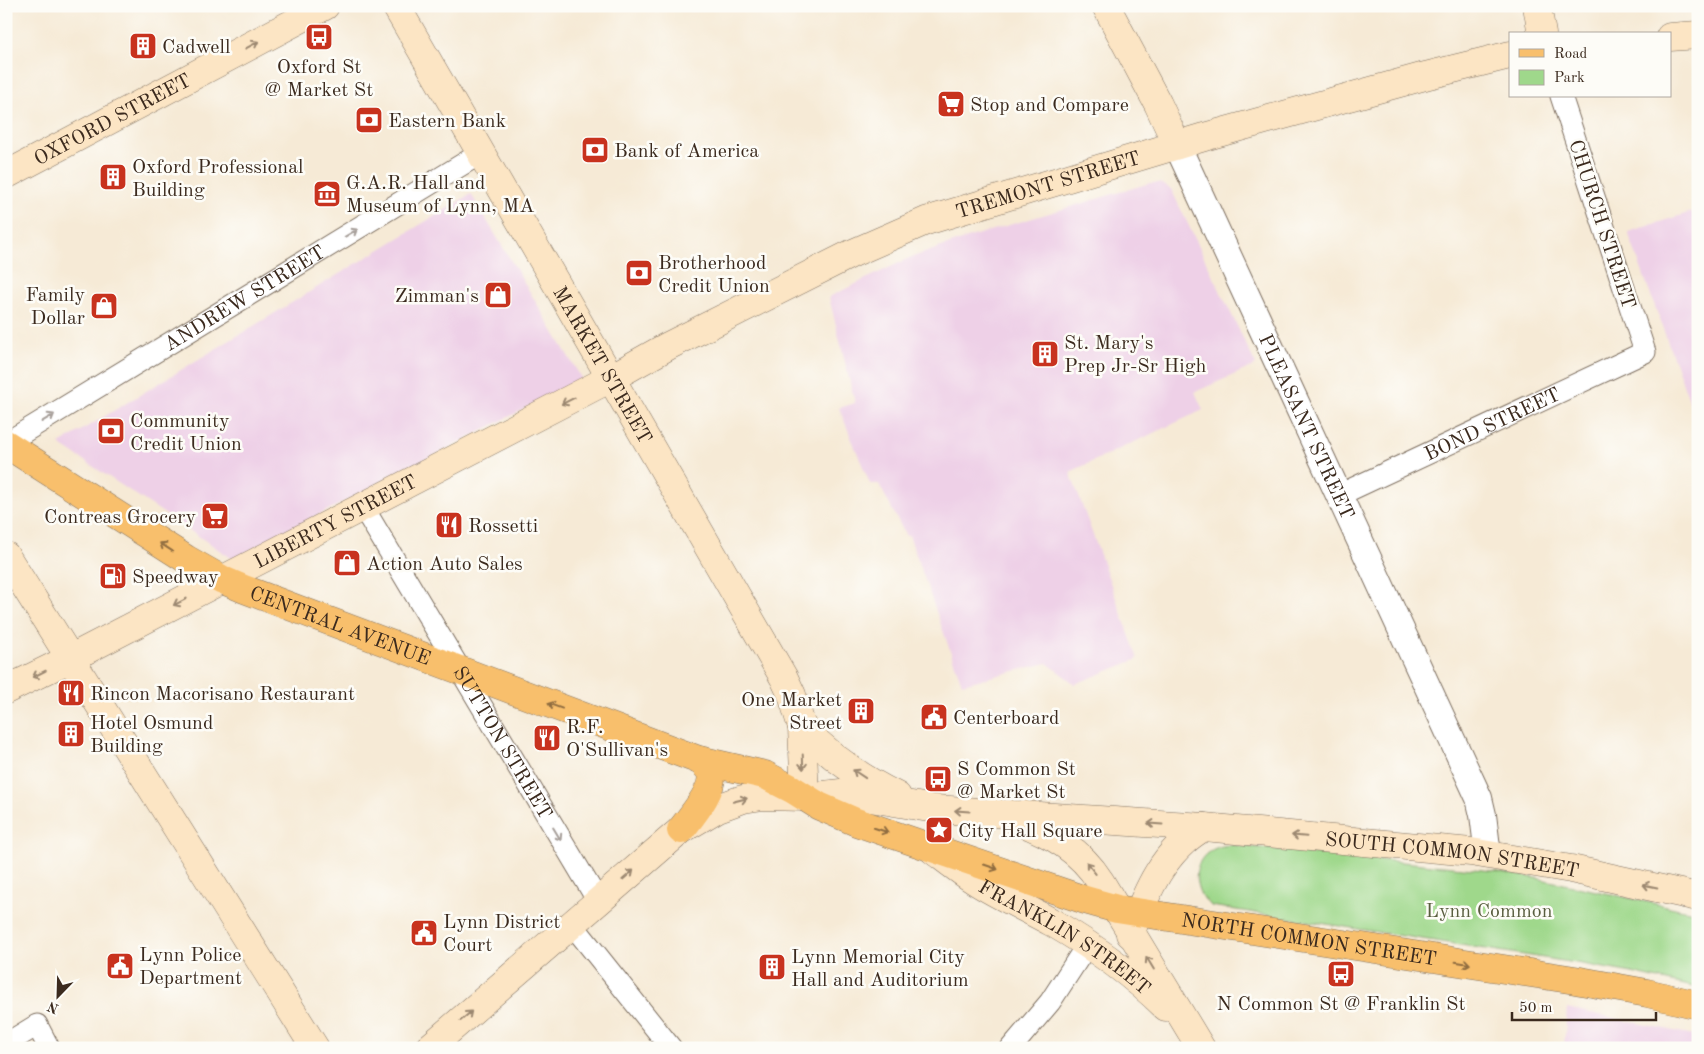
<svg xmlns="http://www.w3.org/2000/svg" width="1704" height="1054" font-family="'Old Standard TT',serif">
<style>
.built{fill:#eed0e7}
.green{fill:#9fd88b;stroke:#6d8154}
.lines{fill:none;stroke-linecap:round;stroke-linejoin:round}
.minor-casing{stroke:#7c6d5e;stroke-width:23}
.tertiary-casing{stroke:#7c6d5e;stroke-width:28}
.secondary-casing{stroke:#7c6d5e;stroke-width:29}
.primary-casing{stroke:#7c6d5e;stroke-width:29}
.minor{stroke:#fff;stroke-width:21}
.tertiary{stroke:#fff;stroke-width:26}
.secondary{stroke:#fce5c4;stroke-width:28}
.primary{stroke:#f8bf6c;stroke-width:28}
.oneway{stroke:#9c8871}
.oneway2{stroke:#a79f9a}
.oneway3{stroke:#906d41}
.labels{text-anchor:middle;stroke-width:5;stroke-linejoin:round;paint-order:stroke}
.poi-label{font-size:20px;fill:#3b2a1e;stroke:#fdfcf7;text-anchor:start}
.street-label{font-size:20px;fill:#3b2a1e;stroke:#fdfcf7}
.park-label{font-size:20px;fill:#595e3f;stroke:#fdfcf7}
</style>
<rect width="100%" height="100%" fill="#fdfcf7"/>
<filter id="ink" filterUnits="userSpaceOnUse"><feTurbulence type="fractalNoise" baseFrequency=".02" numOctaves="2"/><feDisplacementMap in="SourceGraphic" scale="10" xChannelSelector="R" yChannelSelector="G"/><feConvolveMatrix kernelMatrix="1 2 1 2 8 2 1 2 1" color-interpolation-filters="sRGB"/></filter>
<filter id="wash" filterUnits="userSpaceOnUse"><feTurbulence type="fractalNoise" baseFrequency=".0096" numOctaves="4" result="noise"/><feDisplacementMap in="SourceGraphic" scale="20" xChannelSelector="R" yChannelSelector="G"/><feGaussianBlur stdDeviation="1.12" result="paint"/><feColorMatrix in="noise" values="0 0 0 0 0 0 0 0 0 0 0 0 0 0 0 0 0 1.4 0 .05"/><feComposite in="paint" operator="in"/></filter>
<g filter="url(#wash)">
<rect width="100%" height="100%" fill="#f6ead6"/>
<g class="built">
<polygon points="1150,183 1160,183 1171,189 1256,365 1195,392 1203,410 1070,472 1138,659 1075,684 1047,663 962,684 909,535 906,536 879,484 870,484 839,408 855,403 829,297 907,259 979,234"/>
<polygon points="471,194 582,379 233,559 59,444"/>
<polygon points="1698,210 1698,425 1628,232"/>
<polygon points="1567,1008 1698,1036 1698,1048 1564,1048"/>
</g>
<path class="green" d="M 1231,845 L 1493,871 L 1536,878 L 1698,913 L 1698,988 L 1632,973 L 1582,964 L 1211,906 C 1208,901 1204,900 1201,895 C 1188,869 1203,846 1231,845 Z"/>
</g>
<g filter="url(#ink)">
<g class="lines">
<defs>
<g id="minor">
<path id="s1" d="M 6,443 L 481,153"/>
<path id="s2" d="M 1339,495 L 1645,352 L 1561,96"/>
<path id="s3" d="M 363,507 L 598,901"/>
<polyline points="572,924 671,1048"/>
<polyline points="6,1044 37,1025 49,1048"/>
<polyline points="1011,1048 1050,1002 1087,945"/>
</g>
<g id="tertiary">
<path id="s4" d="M 1177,145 L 1479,798 L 1483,815 L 1488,855"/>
</g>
<g id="secondary">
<path id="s5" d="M 396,6 L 784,678 L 792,695 L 802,727 L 805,797"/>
<polyline points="1106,6 1158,104 1177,145"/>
<polyline points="1537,6 1542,34"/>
<polyline points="1670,37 1698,35"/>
<path id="s6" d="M 6,175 L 325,6"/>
<polyline points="6,556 315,1048"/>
<path id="s7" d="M 6,690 L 71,658 L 611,378 L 668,346 L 853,253 L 926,221 L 1204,137 L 1425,76 L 1510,55"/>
<path d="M 802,727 C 828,755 862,779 897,796"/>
<path d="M 1018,821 C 1052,834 1080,850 1100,881 L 1201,1048"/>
<path id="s8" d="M 933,850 C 949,862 965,875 982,885 C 1005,899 1030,910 1053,923 C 1094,947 1132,974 1166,1007"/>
<path d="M 1130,934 C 1146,893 1163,850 1204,827"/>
<path id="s9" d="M 429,1048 L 681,830 L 718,808 L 743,799 L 763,796 L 805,797 L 841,793 L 935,809 L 1204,827 L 1471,852 L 1571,869 L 1698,897"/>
</g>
<g id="primary">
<path id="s10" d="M 6,444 L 186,559 L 223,580 L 244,589 L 699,760 L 765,775 L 792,789 L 819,806 L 856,822 L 1085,900 L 1117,909 L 1575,980 L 1647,993 L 1698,1005"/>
<path d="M 681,830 C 690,818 717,787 710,771 C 708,767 703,763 699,760"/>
</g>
</defs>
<use href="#minor" class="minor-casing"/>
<use href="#tertiary" class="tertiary-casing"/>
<use href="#secondary" class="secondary-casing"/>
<use href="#primary" class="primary-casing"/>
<use href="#minor" class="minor"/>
<use href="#tertiary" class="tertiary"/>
<use href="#secondary" class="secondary"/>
<use href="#primary" class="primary"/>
</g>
<defs><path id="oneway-shaft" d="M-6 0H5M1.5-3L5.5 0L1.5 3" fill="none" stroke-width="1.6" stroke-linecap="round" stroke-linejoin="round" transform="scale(1.25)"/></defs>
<g class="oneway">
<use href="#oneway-shaft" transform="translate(252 45) rotate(-28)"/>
<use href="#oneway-shaft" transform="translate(568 401) rotate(153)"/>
<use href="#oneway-shaft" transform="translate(180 602) rotate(153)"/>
<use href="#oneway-shaft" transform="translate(39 674) rotate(154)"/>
<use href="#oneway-shaft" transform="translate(803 762) rotate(88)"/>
<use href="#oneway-shaft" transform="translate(859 774) rotate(-146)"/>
<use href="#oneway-shaft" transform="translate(740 800) rotate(-14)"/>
<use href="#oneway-shaft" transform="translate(962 811) rotate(-176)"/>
<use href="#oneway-shaft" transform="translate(1155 824) rotate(-176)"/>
<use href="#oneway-shaft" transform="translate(1299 836) rotate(-175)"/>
<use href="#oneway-shaft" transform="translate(1091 868) rotate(-128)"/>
<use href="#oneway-shaft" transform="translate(628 875) rotate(-41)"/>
<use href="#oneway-shaft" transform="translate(1650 886) rotate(-168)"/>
<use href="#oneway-shaft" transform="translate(1150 963) rotate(-121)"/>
<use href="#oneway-shaft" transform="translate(466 1016) rotate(-41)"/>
</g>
<g class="oneway2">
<use href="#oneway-shaft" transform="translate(351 233) rotate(-31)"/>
<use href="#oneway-shaft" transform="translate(48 418) rotate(-31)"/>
<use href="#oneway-shaft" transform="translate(557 834) rotate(59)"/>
</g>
<g class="oneway3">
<use href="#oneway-shaft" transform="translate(166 547) rotate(-147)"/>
<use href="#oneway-shaft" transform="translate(555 706) rotate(-160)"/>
<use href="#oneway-shaft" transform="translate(881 830) rotate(18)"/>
<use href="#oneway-shaft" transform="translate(991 867) rotate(19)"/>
<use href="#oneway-shaft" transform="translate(1463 963) rotate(9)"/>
</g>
</g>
<defs>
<symbol id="bus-square" viewBox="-11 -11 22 22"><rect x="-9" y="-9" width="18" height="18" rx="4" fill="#c8321e" stroke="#fdfcf7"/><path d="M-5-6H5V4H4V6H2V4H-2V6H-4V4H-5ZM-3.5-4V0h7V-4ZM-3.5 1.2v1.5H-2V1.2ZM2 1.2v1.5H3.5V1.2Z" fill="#fff"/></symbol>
<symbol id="building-square" viewBox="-11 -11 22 22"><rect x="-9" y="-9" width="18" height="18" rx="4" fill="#c8321e" stroke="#fdfcf7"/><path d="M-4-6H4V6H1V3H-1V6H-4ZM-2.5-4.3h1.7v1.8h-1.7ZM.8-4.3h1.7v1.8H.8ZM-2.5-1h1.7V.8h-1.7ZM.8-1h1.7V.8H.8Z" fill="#fff"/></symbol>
<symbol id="supermarket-square" viewBox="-11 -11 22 22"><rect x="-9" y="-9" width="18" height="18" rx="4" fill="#c8321e" stroke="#fdfcf7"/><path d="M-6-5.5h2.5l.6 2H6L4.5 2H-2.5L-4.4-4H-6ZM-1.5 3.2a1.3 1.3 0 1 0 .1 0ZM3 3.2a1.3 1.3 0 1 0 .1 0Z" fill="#fff"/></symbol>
<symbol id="bank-square" viewBox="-11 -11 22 22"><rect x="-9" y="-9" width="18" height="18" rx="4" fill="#c8321e" stroke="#fdfcf7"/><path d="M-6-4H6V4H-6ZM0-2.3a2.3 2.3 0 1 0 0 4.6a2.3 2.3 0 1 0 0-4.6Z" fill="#fff"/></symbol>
<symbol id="museum-square" viewBox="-11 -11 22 22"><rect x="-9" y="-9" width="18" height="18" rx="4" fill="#c8321e" stroke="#fdfcf7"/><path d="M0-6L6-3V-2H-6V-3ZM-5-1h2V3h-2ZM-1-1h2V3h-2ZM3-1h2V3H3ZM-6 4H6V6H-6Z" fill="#fff"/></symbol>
<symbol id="shop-square" viewBox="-11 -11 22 22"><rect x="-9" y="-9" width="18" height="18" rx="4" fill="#c8321e" stroke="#fdfcf7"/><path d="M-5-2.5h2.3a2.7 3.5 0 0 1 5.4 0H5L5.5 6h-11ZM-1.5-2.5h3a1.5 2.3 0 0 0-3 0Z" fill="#fff"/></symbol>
<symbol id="restaurant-square" viewBox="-11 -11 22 22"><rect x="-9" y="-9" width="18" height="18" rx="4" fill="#c8321e" stroke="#fdfcf7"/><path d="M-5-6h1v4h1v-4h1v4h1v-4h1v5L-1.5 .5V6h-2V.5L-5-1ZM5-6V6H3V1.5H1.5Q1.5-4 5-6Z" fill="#fff"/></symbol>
<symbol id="fuel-square" viewBox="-11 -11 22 22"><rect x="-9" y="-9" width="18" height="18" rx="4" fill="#c8321e" stroke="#fdfcf7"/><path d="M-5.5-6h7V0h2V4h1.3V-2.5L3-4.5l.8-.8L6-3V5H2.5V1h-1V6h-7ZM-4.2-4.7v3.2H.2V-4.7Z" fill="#fff"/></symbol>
<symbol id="civic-square" viewBox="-11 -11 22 22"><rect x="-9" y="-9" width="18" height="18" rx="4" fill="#c8321e" stroke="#fdfcf7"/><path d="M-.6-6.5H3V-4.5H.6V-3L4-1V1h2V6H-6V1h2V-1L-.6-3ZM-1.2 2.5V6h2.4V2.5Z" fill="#fff"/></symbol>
<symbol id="sight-square" viewBox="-11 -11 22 22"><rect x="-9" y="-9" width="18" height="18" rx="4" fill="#c8321e" stroke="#fdfcf7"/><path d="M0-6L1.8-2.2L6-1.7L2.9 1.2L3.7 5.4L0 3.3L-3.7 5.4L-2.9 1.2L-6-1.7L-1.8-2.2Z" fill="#fff"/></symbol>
</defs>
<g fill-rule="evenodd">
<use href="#bus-square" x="303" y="21" width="32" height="32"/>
<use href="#building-square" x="127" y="30" width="32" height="32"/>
<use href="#supermarket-square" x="935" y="88" width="32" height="32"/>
<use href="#bank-square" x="353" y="104" width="32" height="32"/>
<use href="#bank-square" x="579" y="134" width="32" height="32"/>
<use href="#building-square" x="97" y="161" width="32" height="32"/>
<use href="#museum-square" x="311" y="178" width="32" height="32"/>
<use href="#bank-square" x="623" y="257" width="32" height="32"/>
<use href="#shop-square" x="482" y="279" width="32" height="32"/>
<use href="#shop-square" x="88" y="290" width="32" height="32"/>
<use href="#building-square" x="1029" y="338" width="32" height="32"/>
<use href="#bank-square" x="95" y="415" width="32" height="32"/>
<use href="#supermarket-square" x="199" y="500" width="32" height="32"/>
<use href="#restaurant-square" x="433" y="509" width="32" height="32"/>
<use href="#shop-square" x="331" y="547" width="32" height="32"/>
<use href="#fuel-square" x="97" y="560" width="32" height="32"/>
<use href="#restaurant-square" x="55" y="677" width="32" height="32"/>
<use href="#building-square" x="845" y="695" width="32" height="32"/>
<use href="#civic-square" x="918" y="701" width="32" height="32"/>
<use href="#building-square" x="55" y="718" width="32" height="32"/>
<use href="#restaurant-square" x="531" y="722" width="32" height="32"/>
<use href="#bus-square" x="922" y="763" width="32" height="32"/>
<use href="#sight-square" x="923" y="814" width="32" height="32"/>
<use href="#civic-square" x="408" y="917" width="32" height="32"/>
<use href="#civic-square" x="104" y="950" width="32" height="32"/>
<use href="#building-square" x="756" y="951" width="32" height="32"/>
<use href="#bus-square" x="1325" y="958" width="32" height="32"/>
</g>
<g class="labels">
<g class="poi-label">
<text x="162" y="53">Cadwell</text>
<text x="319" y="73" text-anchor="middle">Oxford St<tspan x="319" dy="23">@ Market St</tspan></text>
<text x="970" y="111">Stop and Compare</text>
<text x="388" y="127">Eastern Bank</text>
<text x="614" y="157">Bank of America</text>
<text x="132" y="173">Oxford Professional<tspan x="132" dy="23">Building</tspan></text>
<text x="346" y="189">G.A.R. Hall and<tspan x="346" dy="23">Museum of Lynn, MA</tspan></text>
<text x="658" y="269">Brotherhood<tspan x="658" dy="23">Credit Union</tspan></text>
<text x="85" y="301" text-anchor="end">Family<tspan x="85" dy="23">Dollar</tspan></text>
<text x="479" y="302" text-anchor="end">Zimman's</text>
<text x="1064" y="349">St. Mary's<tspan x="1064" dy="23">Prep Jr-Sr High</tspan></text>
<text x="130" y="427">Community<tspan x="130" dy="23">Credit Union</tspan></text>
<text x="196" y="523" text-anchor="end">Contreas Grocery</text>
<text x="468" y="532">Rossetti</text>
<text x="366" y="570">Action Auto Sales</text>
<text x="132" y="583">Speedway</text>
<text x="90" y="700">Rincon Macorisano Restaurant</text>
<text x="842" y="706" text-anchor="end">One Market<tspan x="842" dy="23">Street</tspan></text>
<text x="953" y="724">Centerboard</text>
<text x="90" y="729">Hotel Osmund<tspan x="90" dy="23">Building</tspan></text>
<text x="566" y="733">R.F.<tspan x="566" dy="23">O'Sullivan's</tspan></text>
<text x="957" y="775">S Common St<tspan x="957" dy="23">@ Market St</tspan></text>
<text x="958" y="837">City Hall Square</text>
<text x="443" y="928">Lynn District<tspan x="443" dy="23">Court</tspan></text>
<text x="139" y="961">Lynn Police<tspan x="139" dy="23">Department</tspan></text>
<text x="791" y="963">Lynn Memorial City<tspan x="791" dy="23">Hall and Auditorium</tspan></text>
<text x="1341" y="1010" text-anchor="middle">N Common St @ Franklin St</text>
</g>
<g class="street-label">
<text dy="7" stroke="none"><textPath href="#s6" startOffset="120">OXFORD STREET</textPath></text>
<text dy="7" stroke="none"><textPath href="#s7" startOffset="1160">TREMONT STREET</textPath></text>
<text transform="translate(1603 224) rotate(72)" y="7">CHURCH STREET</text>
<text dy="7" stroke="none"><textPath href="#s1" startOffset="279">ANDREW STREET</textPath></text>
<text dy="7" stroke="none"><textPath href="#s5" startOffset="414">MARKET STREET</textPath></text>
<text dy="7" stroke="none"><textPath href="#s2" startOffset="169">BOND STREET</textPath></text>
<text dy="7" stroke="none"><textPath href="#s4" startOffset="310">PLEASANT STREET</textPath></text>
<text dy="7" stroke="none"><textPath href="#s7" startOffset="370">LIBERTY STREET</textPath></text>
<text dy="7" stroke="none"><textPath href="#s10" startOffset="382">CENTRAL AVENUE</textPath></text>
<text dy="7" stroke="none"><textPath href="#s3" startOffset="274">SUTTON STREET</textPath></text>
<text dy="7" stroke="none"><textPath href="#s9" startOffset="1116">SOUTH COMMON STREET</textPath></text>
<text dy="7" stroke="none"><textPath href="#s8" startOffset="158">FRANKLIN STREET</textPath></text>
<text dy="7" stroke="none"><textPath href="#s10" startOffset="1405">NORTH COMMON STREET</textPath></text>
</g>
<g class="park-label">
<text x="1489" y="917">Lynn Common</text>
</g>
</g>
<rect width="1704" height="1054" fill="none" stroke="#fdfcf7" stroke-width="25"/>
<rect x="1509" y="32" width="162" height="65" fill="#fdfcf7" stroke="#afa8a0"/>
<rect x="1519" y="49" width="25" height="8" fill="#f8bf6c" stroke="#afa8a0"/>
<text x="1554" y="58" font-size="15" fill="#3b2a1e">Road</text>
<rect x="1519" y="70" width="25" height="15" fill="#9fd88b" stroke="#afa8a0"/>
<text x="1554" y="82" font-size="15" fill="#3b2a1e">Park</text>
<g transform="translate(58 996) rotate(203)" stroke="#fdfcf7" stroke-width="4" paint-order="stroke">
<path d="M0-4L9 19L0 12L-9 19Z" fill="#3b2a1e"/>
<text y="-8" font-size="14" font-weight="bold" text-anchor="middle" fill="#3b2a1e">N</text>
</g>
<path d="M1512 1012v8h144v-8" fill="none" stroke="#3b2a1e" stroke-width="2.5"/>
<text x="1519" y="1012" font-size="15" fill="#3b2a1e" stroke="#fdfcf7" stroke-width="4" paint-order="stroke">50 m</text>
</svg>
